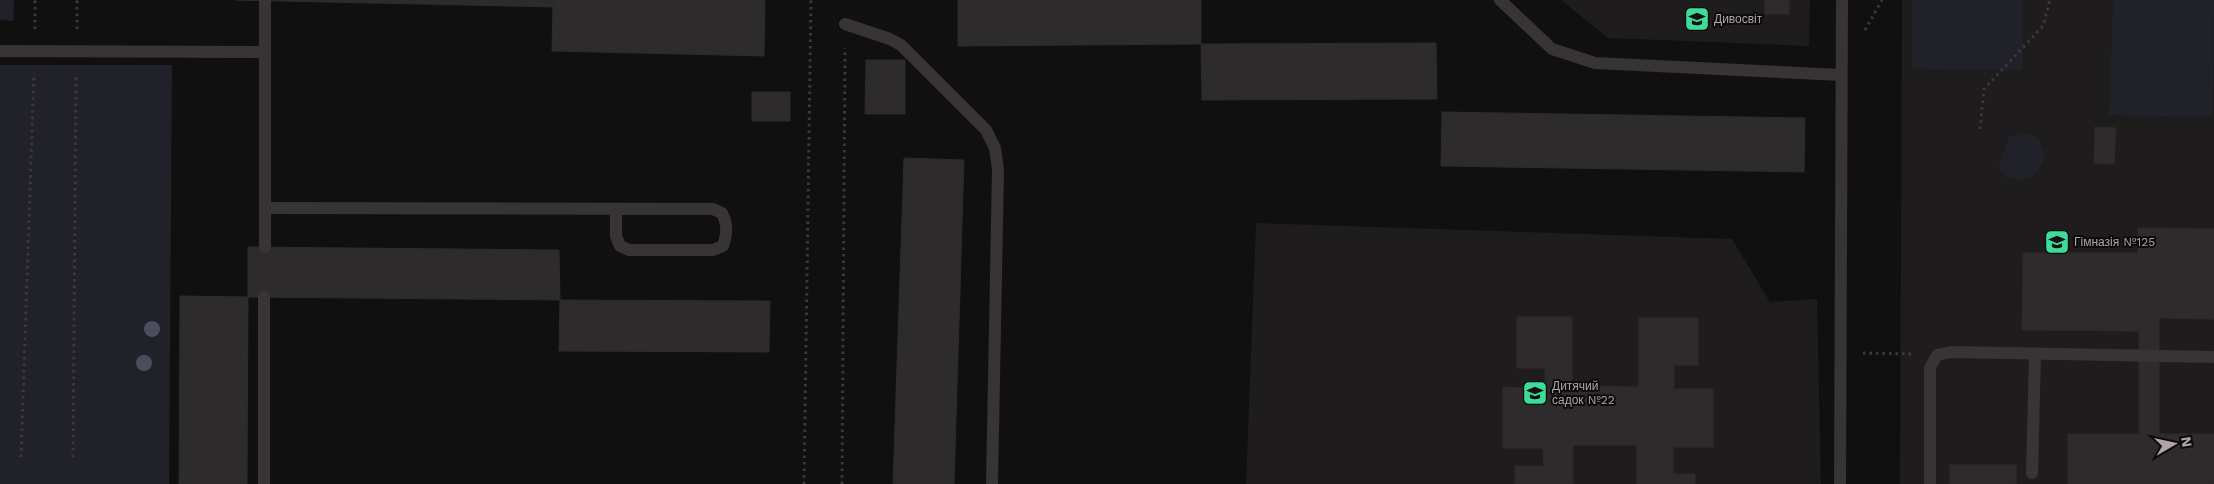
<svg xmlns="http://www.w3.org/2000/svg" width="2214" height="484" font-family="'Work Sans',sans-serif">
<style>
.built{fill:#1e1c1d}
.green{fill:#212129}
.building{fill:#2d2b2b;stroke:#2d2a2b}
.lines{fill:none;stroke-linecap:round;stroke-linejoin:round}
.path{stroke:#3d383a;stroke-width:3;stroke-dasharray:2.5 4;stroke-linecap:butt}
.lane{stroke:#383435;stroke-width:12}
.tree{fill:#4c4c5c}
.labels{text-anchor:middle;stroke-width:4;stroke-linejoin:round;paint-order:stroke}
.poi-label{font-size:12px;fill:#b1a3a8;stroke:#0c0b0b;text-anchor:start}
</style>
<rect width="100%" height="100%" fill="#111010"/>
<g class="built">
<polygon points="1561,0 1810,0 1809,46 1608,38"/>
<polygon points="1902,0 2214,0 2214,484 1900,484"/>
<polygon points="1256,223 1732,239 1770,302 1817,299 1821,484 1246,484"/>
</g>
<g class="green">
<polygon points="0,0 14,0 13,21 0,20"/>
<polygon points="1912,0 2023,0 2023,70 1912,69"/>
<polygon points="2113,0 2214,0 2213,117 2109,115"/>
<polygon points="0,65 172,65 169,484 0,484"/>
<path d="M 2022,132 L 2037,137 L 2046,155 C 2035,178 2032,183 2006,178 L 1998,166 L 2009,137 Z"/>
</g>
<g class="building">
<polygon points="236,0 553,0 553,7"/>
<polygon points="553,0 765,0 764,56 552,51"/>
<polygon points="958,0 1201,0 1201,44 958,46"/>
<rect x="1765" y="0" width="24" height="14"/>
<polygon points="1436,43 1437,99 1202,100 1201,44"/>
<polygon points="866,60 905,60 905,114 865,114"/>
<rect x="752" y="92" width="38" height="29"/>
<polygon points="1442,112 1805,118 1804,172 1441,166"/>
<polygon points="2095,127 2116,128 2114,164 2094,163"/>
<polygon points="904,158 964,160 954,484 893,484"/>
<polygon points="2138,228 2214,229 2214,319 2159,318 2159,434 2214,434 2214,484 2068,484 2068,434 2139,434 2139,331 2022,330 2023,253 2138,253"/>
<polygon points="248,247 559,250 560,300 248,297"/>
<polygon points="180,296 248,297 247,484 179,484"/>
<polygon points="560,300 770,301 769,352 559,351"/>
<polygon points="1517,317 1572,317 1572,386 1639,387 1639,318 1698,318 1698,365 1674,365 1674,389 1713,389 1713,447 1673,447 1673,474 1695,474 1695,484 1637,484 1637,445 1573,445 1573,484 1515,484 1515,466 1544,466 1543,448 1503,448 1503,387 1545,388 1545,368 1517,368"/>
<rect x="1950" y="465" width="66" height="19"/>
</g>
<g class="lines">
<g class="path">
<polyline points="35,29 35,0"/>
<polyline points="77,29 77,0"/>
<polyline points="1865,30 1882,0"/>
<polyline points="1980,129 1984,89 2043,26 2050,0"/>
<polyline points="1863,353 1912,354"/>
<polyline points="21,457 34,73"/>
<polyline points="73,457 76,73"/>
<polyline points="804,484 811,0"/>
<polyline points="842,484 845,48"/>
</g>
<g class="lane">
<polyline points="1500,0 1552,49 1595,63 1841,75"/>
<polyline points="845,24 890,39 901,45 986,130 995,148 998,170 992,484"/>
<polyline points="0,51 265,52"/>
<path d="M 265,208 L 713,209 L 722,213 C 728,225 727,234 723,246 L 713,250 L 629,250 L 620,246 L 616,236 L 616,209"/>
<polyline points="265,247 265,1"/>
<polyline points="2032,473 2035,355"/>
<polyline points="264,484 264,297"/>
<polyline points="1840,484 1842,0"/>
<polyline points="1930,484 1930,368 1937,355 1951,352 2214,357"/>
</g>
</g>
<g class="tree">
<circle cx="152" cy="329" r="8"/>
<circle cx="144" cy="363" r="8"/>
</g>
<defs>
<symbol id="school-square" viewBox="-11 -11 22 22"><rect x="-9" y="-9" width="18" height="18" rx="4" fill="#3edc99" stroke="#0c0b0b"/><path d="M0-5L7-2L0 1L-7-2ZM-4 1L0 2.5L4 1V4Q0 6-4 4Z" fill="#111"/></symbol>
</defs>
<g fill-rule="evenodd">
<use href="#school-square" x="1683" y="5" width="28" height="28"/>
<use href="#school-square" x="2043" y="228" width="28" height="28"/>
<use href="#school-square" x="1521" y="379" width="28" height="28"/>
</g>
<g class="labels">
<g class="poi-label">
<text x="1714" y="23">Дивосвіт</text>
<text x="2074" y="246">Гімназія №125</text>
<text x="1552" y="390">Дитячий<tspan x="1552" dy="14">садок №22</tspan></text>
</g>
</g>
<g transform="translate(2174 444) rotate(81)" stroke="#0c0b0b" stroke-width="4" paint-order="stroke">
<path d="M0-4L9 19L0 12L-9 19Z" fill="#b1a3a8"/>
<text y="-8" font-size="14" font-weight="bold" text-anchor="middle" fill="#b1a3a8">N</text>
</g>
</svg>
